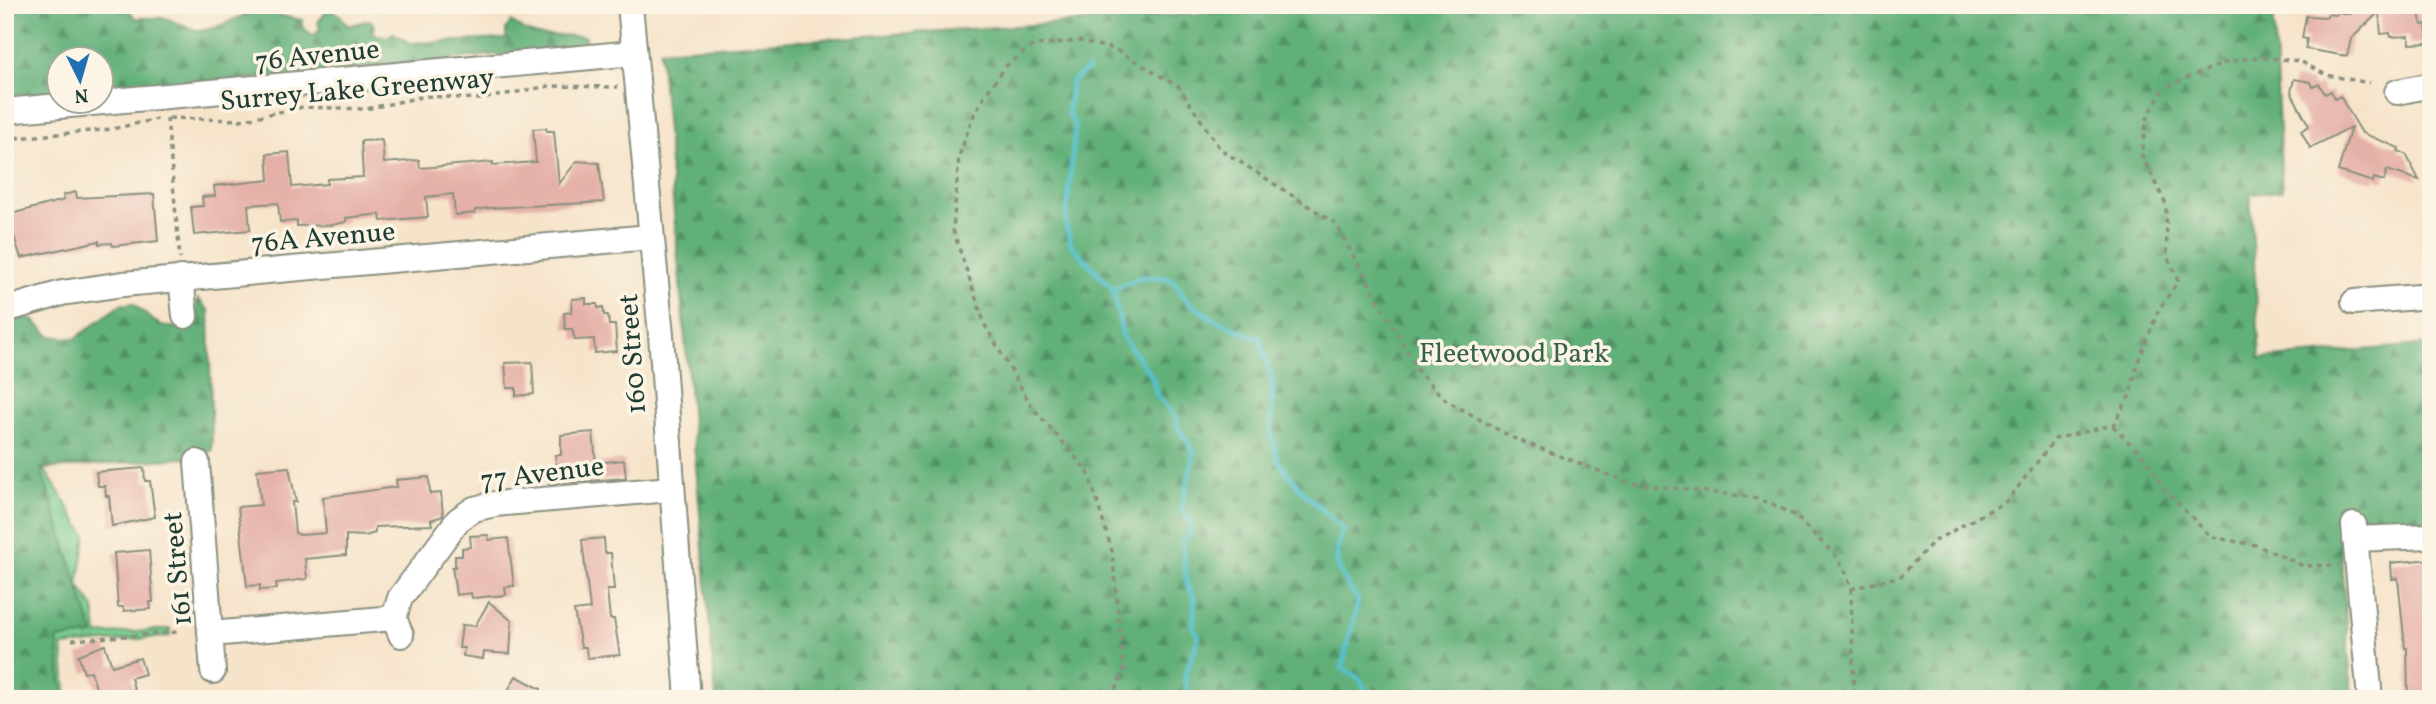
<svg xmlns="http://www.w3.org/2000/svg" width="2436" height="704" font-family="Vollkorn,serif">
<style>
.grass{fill:url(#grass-tufts);stroke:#4c8461;stroke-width:2}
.forest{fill:url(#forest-firs);stroke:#407656;stroke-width:2}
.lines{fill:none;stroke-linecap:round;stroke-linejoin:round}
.stream{stroke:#54c1ca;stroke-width:5}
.building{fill:#e5b0a7}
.minor-casing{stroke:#8a907f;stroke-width:28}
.path{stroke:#8a907f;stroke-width:3.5;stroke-dasharray:5 5;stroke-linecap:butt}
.minor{stroke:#fff;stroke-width:24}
.labels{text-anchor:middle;stroke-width:7;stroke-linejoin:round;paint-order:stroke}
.street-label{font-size:28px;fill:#1f3d34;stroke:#fcf5e5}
.park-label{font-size:28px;fill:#36614a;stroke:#fcf5e5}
</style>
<defs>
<pattern id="grass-tufts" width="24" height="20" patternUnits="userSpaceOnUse" patternTransform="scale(1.75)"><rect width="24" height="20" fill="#79cc8e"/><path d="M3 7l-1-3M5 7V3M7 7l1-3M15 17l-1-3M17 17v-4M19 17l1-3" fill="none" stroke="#63a775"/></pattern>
<pattern id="forest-firs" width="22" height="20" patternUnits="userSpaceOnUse" patternTransform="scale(1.75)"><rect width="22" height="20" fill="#62b079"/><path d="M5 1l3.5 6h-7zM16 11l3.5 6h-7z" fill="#509064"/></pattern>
</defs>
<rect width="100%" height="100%" fill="#fcf5e5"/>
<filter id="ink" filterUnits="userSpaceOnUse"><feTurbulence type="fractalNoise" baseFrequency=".0143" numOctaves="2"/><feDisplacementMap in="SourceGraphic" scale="14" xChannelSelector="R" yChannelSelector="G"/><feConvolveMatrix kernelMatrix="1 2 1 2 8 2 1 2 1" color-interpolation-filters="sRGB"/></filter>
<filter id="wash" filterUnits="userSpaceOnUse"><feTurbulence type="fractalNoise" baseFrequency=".00686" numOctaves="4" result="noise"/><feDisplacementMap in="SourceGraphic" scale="28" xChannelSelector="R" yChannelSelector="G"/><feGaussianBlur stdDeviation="1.57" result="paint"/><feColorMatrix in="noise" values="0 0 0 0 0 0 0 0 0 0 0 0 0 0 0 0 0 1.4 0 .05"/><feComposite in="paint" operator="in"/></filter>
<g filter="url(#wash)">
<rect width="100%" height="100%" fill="#f6e4ca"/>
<polygon class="grass" points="45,470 86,536 78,585 94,608 97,635 170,629 170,636 62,646 67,699 5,699 5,474"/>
<g class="forest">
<path d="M 5,5 L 125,5 L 135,18 L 165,18 L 198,31 L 214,28 L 264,7 L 275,5 L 282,16 L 302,20 L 302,27 L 314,36 L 320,29 L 318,22 L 327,11 C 340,10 341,18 348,26 L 370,20 L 375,26 L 373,34 L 388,37 L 393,33 L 411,43 L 506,39 L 506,29 L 511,22 C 544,45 552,31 586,37 L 585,46 L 173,86 C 150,82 125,91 102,92 L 102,60 L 60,60 L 59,95 L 5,94 Z"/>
<path d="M 1324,5 L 2273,5 L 2282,191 L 2250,194 L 2260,359 L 2431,344 L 2431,527 L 2384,531 C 2370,518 2358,505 2338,517 L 2352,699 L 716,699 L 660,50 Z"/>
<path d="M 198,299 L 209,311 L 212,451 L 183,458 L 41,469 L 94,635 L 57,639 L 63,699 L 5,699 L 5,323 L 19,318 L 32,319 L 50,336 L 75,339 L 120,305 L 133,303 C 156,324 161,331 193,326 Z"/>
</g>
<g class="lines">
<g class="stream">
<path d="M 1088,69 L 1071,82 L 1068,113 L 1075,126 L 1066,224 L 1071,245 L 1113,289 L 1142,277 L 1170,278 C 1179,285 1182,297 1190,303 C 1211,320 1236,329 1260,339 L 1273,384 L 1271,433 L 1278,461 L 1303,492 L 1344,530 C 1328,562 1341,575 1358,601 L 1342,668 L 1360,679 L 1369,699"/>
<polyline points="1113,289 1123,337 1152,377 1157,395 1177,419 1177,426 1194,452 1181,511 1191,521 1190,535 1182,540 1187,585 1195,599 1193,628 1199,636 1185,675 1187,699"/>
</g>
</g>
<g id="blocks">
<g class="building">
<polygon points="2407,5 2417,5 2422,25 2426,24 2428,43 2410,44 2409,36 2391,37 2390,33 2381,34 2379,12 2351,39 2347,56 2305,49 2307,39 2302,38 2306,16 2327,17 2328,14 2336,15 2337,12 2350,14 2355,9"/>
<polygon points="2294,79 2311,82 2313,87 2319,84 2325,94 2331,91 2335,99 2340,96 2362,133 2399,148 2398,151 2406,154 2419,180 2387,170 2384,181 2374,178 2373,182 2338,171 2351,127 2310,148 2301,131 2309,126 2291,92"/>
<polygon points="546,128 547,131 554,131 559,184 577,161 599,163 604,202 489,208 475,210 475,213 455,215 453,194 426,197 428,217 381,221 380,214 346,218 346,222 332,225 297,226 297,221 280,222 278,203 248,205 250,230 194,235 191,207 203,206 202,197 215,196 214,186 269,180 267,154 289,152 292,187 327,184 327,179 363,177 361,141 382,140 384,163 419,160 420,168 493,162 493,165 536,162 533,129"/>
<polygon points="76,192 77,198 154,194 158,241 113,246 112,243 99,244 99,241 21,258 7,215 64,200 63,195"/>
<polygon points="586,298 586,304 597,304 598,308 603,307 604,315 608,315 609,325 615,325 617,351 595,353 594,339 575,340 572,329 565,329 564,313 571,312 572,299"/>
<polygon points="532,362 534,394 516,396 516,388 507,388 505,363"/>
<polygon points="593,432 596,463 624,460 626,478 549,484 548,470 557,470 555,455 561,455 561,435"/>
<polygon points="289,467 296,502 292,502 295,533 300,535 326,533 323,497 397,487 396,480 429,477 430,494 441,493 443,516 431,520 432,525 375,527 375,533 365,536 346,535 346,555 305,559 307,579 276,583 277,589 260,590 260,585 247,586 238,507 261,505 257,470"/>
<polygon points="144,468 145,481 150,481 155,517 112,526 109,496 106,496 105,486 98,486 96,472"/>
<polygon points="488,535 489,540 508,538 514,586 505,587 506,595 472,598 471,593 456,595 452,567 455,567 455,556 462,556 462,548 471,547 470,536"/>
<polygon points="604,538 605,553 611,553 614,590 607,590 610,619 614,619 620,655 587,658 586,647 581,647 574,611 590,609 582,540"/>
<polygon points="149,550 153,602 150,602 151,609 124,611 123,607 118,607 114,553"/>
<polygon points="2431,559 2431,695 2408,697 2407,648 2405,648 2398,578 2392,579 2391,563"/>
<polygon points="489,602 512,621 510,654 484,652 483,659 463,656 464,648 459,648 462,625 475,626"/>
<polygon points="105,645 112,666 140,658 145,674 131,678 137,699 99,699 91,671 84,673 78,655"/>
<polygon points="516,676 541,689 537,699 515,699 506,694"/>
</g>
</g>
</g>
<g filter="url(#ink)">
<use href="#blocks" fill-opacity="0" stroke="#8a907f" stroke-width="2"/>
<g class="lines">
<defs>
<g id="minor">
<polyline points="630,5 661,335 688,699"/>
<polyline points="2397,92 2431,85"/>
<polyline points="5,111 634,53"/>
<polyline points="181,278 185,316"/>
<polyline points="2354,302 2431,296"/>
<polyline points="5,310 62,293 123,284 650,237"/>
<polyline points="197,462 213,671"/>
<polyline points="2354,525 2370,699"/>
<polyline points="2355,539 2431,536"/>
<polyline points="211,634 394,618"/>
<polyline points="401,635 394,618 400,598 458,520 474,509 495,504 671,489"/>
</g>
</defs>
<use href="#minor" class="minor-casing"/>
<g class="path">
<polyline points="167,118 180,259"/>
<polyline points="169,118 240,120 303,107 366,109 426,96 481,99 549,86 618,87"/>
<polyline points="5,139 112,129 157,119"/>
<polyline points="2113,426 2144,457 2166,491 2211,537 2256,545 2304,566 2339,565"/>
<polyline points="1851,589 1901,576 1934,541 2007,501 2055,439 2113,425 2129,397 2137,365 2158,311 2178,281 2167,255 2166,204 2141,154 2147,119 2162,91 2172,84 2227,62 2258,57 2300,61 2326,75 2370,83"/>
<polyline points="72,640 177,632"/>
<polyline points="1111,699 1124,672 1112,551 1088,472 1032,407 985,325 953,230 959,156 972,119 984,96 1007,65 1034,45 1079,41 1115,49 1179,87 1220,149 1335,223 1419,373 1447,401 1513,438 1630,483 1750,497 1772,504 1794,515 1837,557 1846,573 1851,589 1854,699"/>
</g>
<use href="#minor" class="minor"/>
</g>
</g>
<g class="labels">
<g class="street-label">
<text transform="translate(317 54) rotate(-6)" y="10">76 Avenue</text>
<text transform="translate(357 88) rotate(-5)" y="10">Surrey Lake Greenway</text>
<text transform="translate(323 236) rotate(-5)" y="10">76A Avenue</text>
<text transform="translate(631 354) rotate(-94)" y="10">160 Street</text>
<text transform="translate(542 472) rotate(-7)" y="10">77 Avenue</text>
<text transform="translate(176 569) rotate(-95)" y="10">161 Street</text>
</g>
<g class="park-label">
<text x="1514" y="362">Fleetwood Park</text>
</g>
</g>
<rect width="2436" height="704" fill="none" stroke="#fcf5e5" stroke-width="28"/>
<g transform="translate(80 80) rotate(175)"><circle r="33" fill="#fcf5e5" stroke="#a4ab9e" stroke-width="2"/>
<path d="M0-5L12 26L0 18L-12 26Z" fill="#1f6fb2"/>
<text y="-10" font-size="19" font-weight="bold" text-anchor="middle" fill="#1f3d34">N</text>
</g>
</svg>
